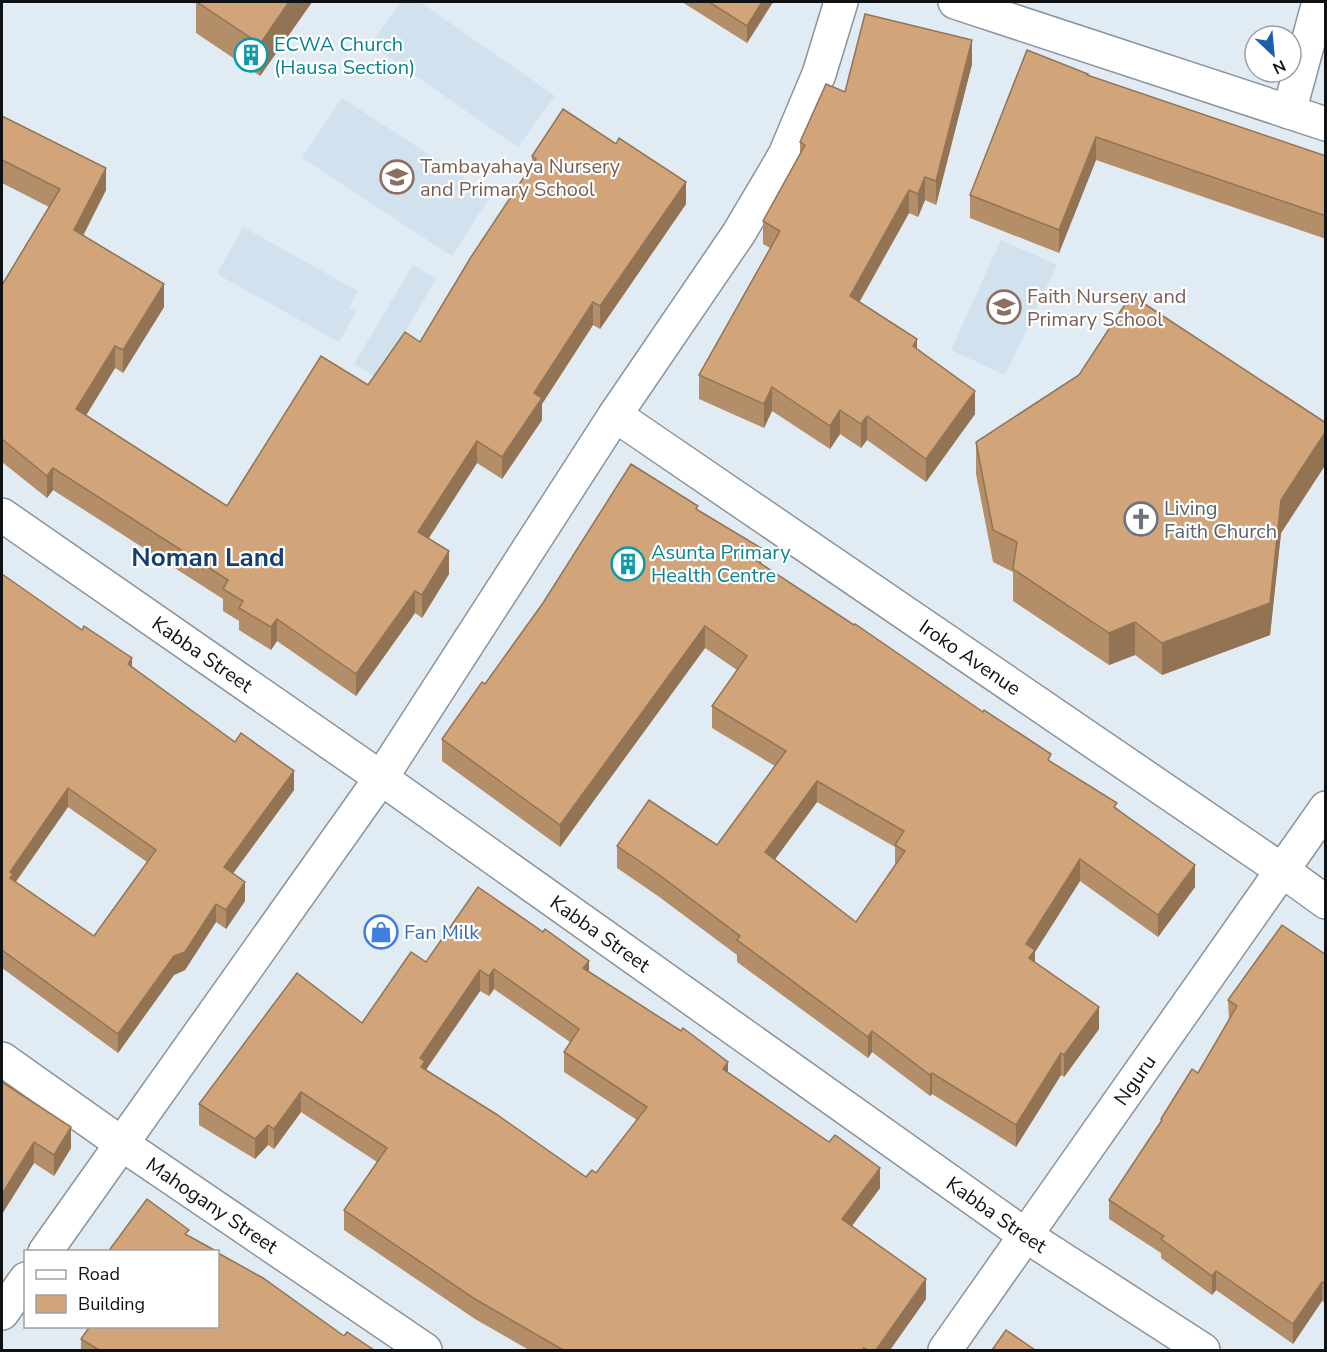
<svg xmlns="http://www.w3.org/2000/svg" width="1327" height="1352" font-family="'Nunito Sans',sans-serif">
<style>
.built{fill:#d1e1ee}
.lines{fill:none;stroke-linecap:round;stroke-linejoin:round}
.street-casing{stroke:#8b949c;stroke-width:36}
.street{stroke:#fff;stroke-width:33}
.wall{fill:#b48e68;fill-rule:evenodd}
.shaded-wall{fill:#927455}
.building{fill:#d1a579;stroke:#927455;stroke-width:1.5;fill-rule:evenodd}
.labels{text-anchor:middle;stroke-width:4.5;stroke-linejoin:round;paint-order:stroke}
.culture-label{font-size:20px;fill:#0d838f;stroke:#fff;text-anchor:start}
.education-label{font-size:20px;fill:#785e54;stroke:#fff;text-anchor:start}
.worship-label{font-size:20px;fill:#5b616d;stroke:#fff;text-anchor:start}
.street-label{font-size:20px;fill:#0e1214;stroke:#fff}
.shop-label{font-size:20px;fill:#366cbe;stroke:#fff;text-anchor:start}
.district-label{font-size:26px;font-weight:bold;fill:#153f73;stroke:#fff}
</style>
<rect width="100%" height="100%" fill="#e1ebf3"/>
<g class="built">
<polygon points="401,2 420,2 555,96 518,147 370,44"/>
<polygon points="342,98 491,195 452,256 302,158"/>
<polygon points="243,227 358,291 349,308 356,312 339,342 217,274"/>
<polygon points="1001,240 1057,265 1005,375 951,350"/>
<polygon points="413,265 436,279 390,358 386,383 354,364"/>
</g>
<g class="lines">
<defs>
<g id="street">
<polyline points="955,2 1326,124"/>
<polyline points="1289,112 1319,2"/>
<path id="s1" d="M 615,415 L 1283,871 L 1326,902"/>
<path id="s2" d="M 2,515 L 381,778 L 1025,1235 L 1203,1350"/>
<path id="s3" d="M 2,1059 L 122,1144 L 425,1350"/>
<polyline points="45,1252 381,778 615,415 739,233 785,155 819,74 841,2"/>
<polyline points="2,1313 26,1279"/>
<path id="s4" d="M 945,1350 L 1326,808"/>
</g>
</defs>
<use href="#street" class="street-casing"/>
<use href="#street" class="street"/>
</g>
<g class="wall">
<polygon points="196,2 312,2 260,76 196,33"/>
<polygon points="682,2 773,2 747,43"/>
<polygon points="972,64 936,205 925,200 918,217 909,213 859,302 917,349 975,414 926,482 867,440 861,448 840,434 830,449 772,411 764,428 699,399 699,375 770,248 763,244 763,221 800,153 800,142 845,92"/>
<polygon points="1088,75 1326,156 1326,239 1096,160 1059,253 970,218 970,195"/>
<polygon points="2,116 106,190 83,236 164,307 123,373 115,368 86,415 227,506 420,342 532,165 532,156 686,204 600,329 593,325 542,404 542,420 502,479 477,463 428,539 449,574 422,618 415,613 356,696 277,641 271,650 239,630 239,621 223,611 223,599 53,490 47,498 2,462 2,285 49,207 2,183"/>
<polygon points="1326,423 1326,464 1281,533 1270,635 1162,675 1135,655 1109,665 1013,601 1013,572 993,562 976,474 976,442"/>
<path d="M 698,511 L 761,564 L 1051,762 L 1117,808 L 1195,887 L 1158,937 L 1080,881 L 1035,952 L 1035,962 L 1099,1029 L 1064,1077 L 1061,1075 L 1016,1147 L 932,1094 L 930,1096 L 872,1052 L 868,1058 L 737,962 L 737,955 L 658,896 L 617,868 L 617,846 L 717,845 L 775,766 L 712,728 L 712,706 L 737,670 L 705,648 L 560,847 L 442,761 L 442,739 L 485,684 ZM 817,802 L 895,847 L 895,866 L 856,922 L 775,859 Z"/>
<path d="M 2,574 L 132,667 L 294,790 L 233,873 L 245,901 L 226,929 L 216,922 L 185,970 L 174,975 L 118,1053 L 2,968 ZM 68,807 L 147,862 L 94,936 L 16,882 Z"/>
<polygon points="1326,955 1326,1303 1322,1301 1293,1344 1216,1290 1212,1295 1161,1258 1161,1253 1109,1219 1109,1200 1161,1122 1161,1119 1198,1073 1229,1020 1228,1000"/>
<path d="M 426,962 L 589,972 L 728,1073 L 880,1188 L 852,1226 L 926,1299 L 890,1350 L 529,1350 L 475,1319 L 344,1230 L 344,1210 L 377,1162 L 301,1112 L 274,1149 L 268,1145 L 255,1159 L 199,1125 L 199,1104 L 362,1023 ZM 494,989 L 570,1042 L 564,1052 L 564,1072 L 637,1120 L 596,1173 L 586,1177 L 426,1070 L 480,991 L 489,996 Z"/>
<polygon points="2,1083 71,1148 54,1176 34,1163 2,1214"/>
<polygon points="344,1336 374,1350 81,1350 81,1339"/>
</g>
<g class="shaded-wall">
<polygon points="289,2 312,2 260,76 260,44"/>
<polygon points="762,2 773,2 747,43 747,26"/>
<polygon points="972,40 972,64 936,205 936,181"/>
<polygon points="1096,137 1096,160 1059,253 1059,230"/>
<polygon points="106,168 106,190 74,253 74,230"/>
<polygon points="925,177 925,200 918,217 918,194"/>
<polygon points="686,182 686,204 600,329 600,306"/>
<polygon points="909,190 909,213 850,319 850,296"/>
<polygon points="164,284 164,307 123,373 123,350"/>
<polygon points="593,302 593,325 542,404 542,420 502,479 502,457 534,393"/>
<polygon points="917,339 917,363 913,346"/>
<polygon points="115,346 115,368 76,432 76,409"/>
<polygon points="772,387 772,411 764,428 764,404"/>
<polygon points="975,391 975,414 926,482 926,459"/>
<polygon points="840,410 840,434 830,449 830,426"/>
<polygon points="867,416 867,440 861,448 861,424"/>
<polygon points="1326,431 1326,464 1281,533 1270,635 1162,675 1162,643 1281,500"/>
<polygon points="477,441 477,463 418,555 418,532"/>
<polygon points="53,468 53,490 47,498 47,476"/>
<polygon points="761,548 761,570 754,559"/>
<polygon points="449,551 449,574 422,618 422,595"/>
<polygon points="415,591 415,613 356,696 356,674"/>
<polygon points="277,619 277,641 271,650 271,627"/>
<polygon points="1135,622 1135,655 1109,665 1109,633"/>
<polygon points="705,626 705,648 560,847 560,825"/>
<polygon points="132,658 132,677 128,664"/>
<polygon points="294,771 294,790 224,886 224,867"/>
<polygon points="817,781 817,802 765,873 765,852"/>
<polygon points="68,788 68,807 13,885 13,893 10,872"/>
<polygon points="1080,859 1080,881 1035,952 1035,971 1029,979 1026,944"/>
<polygon points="1195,865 1195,887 1158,937 1158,915"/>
<polygon points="245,882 245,901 226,929 226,910"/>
<polygon points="216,904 216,922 185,970 174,975 118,1053 118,1034 174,956"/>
<polygon points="589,961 589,981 583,968"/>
<polygon points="494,969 494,989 489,996 489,976"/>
<polygon points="480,970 480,991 425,1071 421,1087 420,1058"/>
<polygon points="1099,1007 1099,1029 1064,1077 1064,1055"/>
<polygon points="872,1031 872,1052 868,1058 868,1037"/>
<polygon points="1061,1053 1061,1075 1016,1147 1016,1125"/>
<polygon points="728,1062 728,1082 723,1069"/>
<polygon points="932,1073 932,1094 930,1096 930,1075"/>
<polygon points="301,1092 301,1112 274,1149 274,1129"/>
<polygon points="268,1125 268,1145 255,1159 255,1139"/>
<polygon points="71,1127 71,1148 54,1176 54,1155"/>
<polygon points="34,1142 34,1163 2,1214 2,1194"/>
<polygon points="880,1168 880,1188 842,1239 842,1219"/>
<polygon points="1216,1271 1216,1290 1212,1295 1212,1276"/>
<polygon points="926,1279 926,1299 890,1350 876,1350"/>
<polygon points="1322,1282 1322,1301 1293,1344 1293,1324"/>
</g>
<g class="building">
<polygon points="197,2 289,2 260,44"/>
<polygon points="709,2 762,2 747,26"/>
<polygon points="865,14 972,40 936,181 925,177 918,194 909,190 850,296 917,339 913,346 975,391 926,459 867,416 861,424 840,410 830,426 772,387 764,404 699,375 780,231 763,221 805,145 800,142 826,84 845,92"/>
<polygon points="1027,50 1088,74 1087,75 1326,156 1326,216 1096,137 1059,230 970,195"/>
<polygon points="563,109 616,144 619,138 686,182 600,306 593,302 534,393 542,398 502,457 477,441 418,532 449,551 422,595 415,591 356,674 277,619 271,627 239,608 243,601 223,589 228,580 53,468 47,476 2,439 2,285 60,189 2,160 2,116 106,168 74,230 164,284 123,350 115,346 76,409 227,506 321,356 368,385 405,332 420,342 471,257 536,159 532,156"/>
<polygon points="1131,295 1326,423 1326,431 1281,500 1270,603 1162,643 1135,622 1109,633 1013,569 1017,542 993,530 976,442 1079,375"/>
<path d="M 631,464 L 698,506 L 696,509 L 761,548 L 754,559 L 854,625 L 855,624 L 983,712 L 984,710 L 1051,754 L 1048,760 L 1117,803 L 1114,807 L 1195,865 L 1158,915 L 1080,859 L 1026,944 L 1035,950 L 1029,958 L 1099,1007 L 1064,1055 L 1061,1053 L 1016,1125 L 932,1073 L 930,1075 L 872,1031 L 868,1037 L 737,940 L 740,936 L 658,874 L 617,846 L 649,800 L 717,845 L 786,751 L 712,706 L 747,656 L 705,626 L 560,825 L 442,739 L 482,682 L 485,684 L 543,603 ZM 817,781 L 904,831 L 895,845 L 905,851 L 856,922 L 765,852 Z"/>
<path d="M 2,574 L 82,630 L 84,626 L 132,658 L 128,664 L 235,742 L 241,733 L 294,771 L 224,867 L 245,882 L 226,910 L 216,904 L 185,952 L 174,956 L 118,1034 L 2,950 ZM 68,788 L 156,850 L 94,936 L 10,878 L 13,874 L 10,872 Z"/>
<path d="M 478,887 L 543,932 L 545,929 L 589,961 L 583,968 L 681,1031 L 683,1028 L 728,1062 L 723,1069 L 829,1142 L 835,1135 L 880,1168 L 842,1219 L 926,1279 L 876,1350 L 868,1350 L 864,1348 L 862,1350 L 563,1350 L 475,1299 L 344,1210 L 387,1148 L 301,1092 L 274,1129 L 268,1125 L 255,1139 L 199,1104 L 297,973 L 362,1023 L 411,952 L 426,962 ZM 494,969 L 579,1029 L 564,1052 L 647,1107 L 596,1173 L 592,1170 L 586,1177 L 496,1114 L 421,1067 L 425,1061 L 420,1058 L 480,970 L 489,976 Z"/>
<polygon points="1282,925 1326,955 1326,1284 1322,1282 1293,1324 1216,1271 1212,1276 1161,1239 1164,1236 1109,1200 1162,1120 1161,1119 1192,1069 1198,1073 1237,1006 1228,1000"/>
<polygon points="2,1082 71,1127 54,1155 34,1142 2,1194"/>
<polygon points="147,1199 189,1230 185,1234 216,1251 113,1251 110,1249"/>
<polygon points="218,1253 263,1278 344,1336 347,1332 374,1350 99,1350 81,1339 90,1326 218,1326"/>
<polygon points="1006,1330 1035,1350 992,1350"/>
</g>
<defs>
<symbol id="building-ring" viewBox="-11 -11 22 22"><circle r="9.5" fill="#fff" stroke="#0f9aa8" stroke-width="1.5"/><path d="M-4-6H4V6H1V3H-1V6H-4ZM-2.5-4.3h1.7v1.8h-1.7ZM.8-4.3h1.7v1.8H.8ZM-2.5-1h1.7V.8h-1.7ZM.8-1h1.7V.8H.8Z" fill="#0f9aa8"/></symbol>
<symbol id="school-ring" viewBox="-11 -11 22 22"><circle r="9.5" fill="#fff" stroke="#8d6e63" stroke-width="1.5"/><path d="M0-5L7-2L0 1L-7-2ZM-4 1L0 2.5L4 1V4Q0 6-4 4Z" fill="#8d6e63"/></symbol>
<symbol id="church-ring" viewBox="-11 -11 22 22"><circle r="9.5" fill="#fff" stroke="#6b7280" stroke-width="1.5"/><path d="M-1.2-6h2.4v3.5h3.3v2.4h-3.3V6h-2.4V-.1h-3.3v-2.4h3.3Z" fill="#6b7280"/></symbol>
<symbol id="shop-ring" viewBox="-11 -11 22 22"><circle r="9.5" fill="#fff" stroke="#3f7fe0" stroke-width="1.5"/><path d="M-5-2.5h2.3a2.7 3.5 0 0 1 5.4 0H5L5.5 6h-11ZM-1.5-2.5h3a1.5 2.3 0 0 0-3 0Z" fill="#3f7fe0"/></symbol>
</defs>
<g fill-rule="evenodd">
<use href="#building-ring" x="232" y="36" width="38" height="38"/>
<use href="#school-ring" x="378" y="158" width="38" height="38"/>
<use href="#school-ring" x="985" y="288" width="38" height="38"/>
<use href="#church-ring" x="1122" y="500" width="38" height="38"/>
<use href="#building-ring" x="609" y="545" width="38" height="38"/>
<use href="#shop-ring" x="362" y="913" width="38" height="38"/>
</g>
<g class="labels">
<g class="culture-label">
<text x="274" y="51">ECWA Church<tspan x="274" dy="23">(Hausa Section)</tspan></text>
<text x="651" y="559">Asunta Primary<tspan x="651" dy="23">Health Centre</tspan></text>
</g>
<g class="education-label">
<text x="420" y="173">Tambayahaya Nursery<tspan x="420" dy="23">and Primary School</tspan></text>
<text x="1027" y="303">Faith Nursery and<tspan x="1027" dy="23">Primary School</tspan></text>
</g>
<g class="worship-label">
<text x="1164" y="515">Living<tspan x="1164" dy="23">Faith Church</tspan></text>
</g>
<g class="street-label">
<text dy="7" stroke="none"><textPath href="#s2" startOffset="244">Kabba Street</textPath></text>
<text dy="7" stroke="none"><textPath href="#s1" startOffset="430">Iroko Avenue</textPath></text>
<text dy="7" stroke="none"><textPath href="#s2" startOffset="730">Kabba Street</textPath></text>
<text dy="7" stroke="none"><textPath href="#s4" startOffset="330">Nguru</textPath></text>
<text dy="7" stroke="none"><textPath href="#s3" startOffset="256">Mahogany Street</textPath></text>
<text dy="7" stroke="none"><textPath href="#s2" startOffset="1216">Kabba Street</textPath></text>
</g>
<g class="shop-label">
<text x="404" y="939">Fan Milk</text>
</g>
<g class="district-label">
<text x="208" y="566">Noman Land</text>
</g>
</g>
<rect width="1327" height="1352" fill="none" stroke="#0e1214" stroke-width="6"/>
<rect x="24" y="1250" width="195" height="78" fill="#ffffff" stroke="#9fa0a1" stroke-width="1.5"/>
<rect x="36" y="1270" width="30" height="9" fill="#ffffff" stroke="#9fa0a1" stroke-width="1.5"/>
<text x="78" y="1280" font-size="18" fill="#0e1214">Road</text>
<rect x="36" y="1295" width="30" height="18" fill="#d1a579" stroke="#9fa0a1" stroke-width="1.5"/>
<text x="78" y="1310" font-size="18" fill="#0e1214">Building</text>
<g transform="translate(1273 54) rotate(154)"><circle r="28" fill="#ffffff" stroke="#9fa0a1" stroke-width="1.5"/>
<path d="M0-4.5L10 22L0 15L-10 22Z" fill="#1a5eae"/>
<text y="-9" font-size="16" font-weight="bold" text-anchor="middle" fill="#0e1214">N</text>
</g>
</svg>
